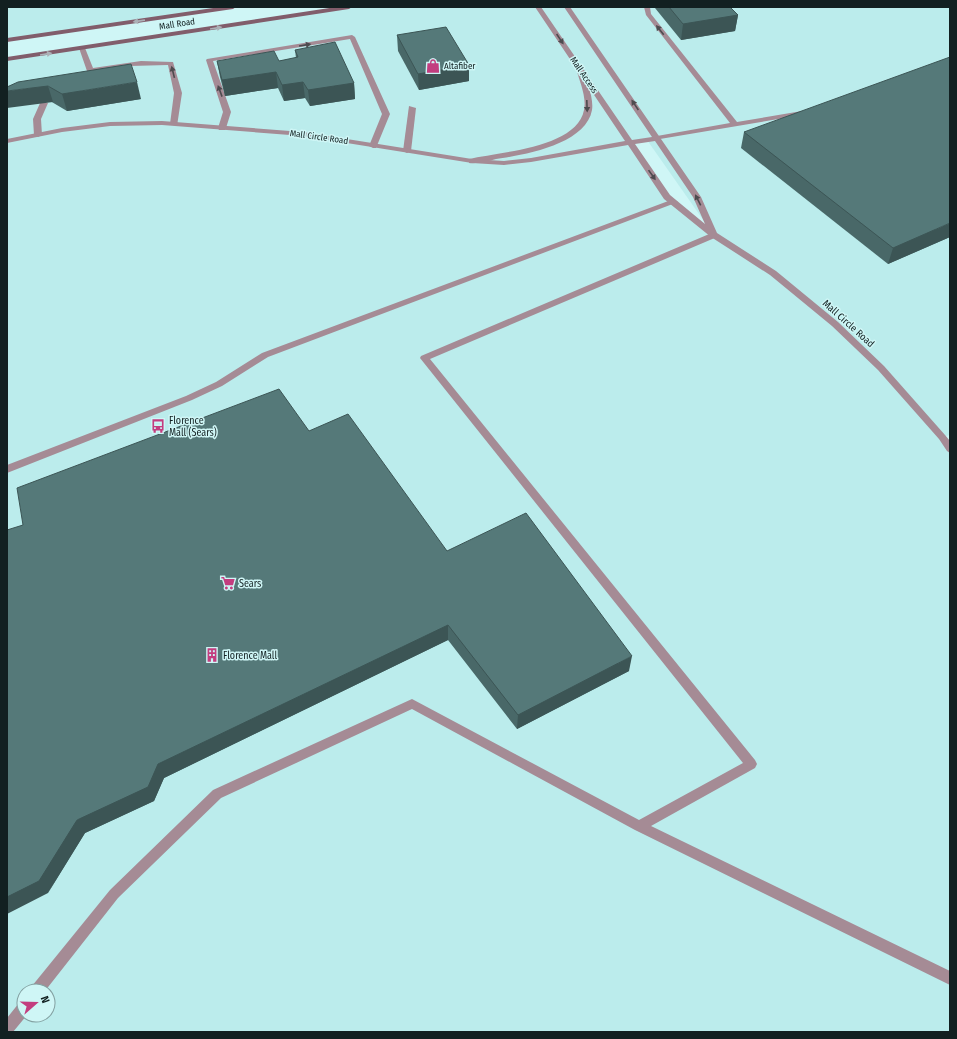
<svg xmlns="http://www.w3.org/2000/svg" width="957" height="1039" font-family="'Fira Sans Condensed',sans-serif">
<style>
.built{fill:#bbecec;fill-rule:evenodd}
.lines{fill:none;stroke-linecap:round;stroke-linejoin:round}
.lane{fill:#a58b95;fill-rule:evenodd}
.street{fill:#a58b95;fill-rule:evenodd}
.secondary{fill:#815d6b;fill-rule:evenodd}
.wall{fill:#496868}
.shaded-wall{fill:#3c5555}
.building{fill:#557979;stroke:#3c5555}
.oneway{fill:#acb1b7}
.oneway2{fill:#4d4b4f}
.labels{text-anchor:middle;stroke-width:3;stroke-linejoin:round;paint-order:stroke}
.far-street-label{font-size:9px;fill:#122021;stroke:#cff6f6}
.far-poi-label{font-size:9px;fill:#122021;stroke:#cff6f6;text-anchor:start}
.street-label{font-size:10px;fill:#122021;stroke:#cff6f6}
.poi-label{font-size:10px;fill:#122021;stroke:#cff6f6;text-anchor:start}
</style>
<rect width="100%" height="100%" fill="#cff6f6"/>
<g class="built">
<polygon points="7,7 233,7 7,40"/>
<path d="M 349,7 L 950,7 L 950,435 L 942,437 L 950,449 L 950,1032 L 7,1032 L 7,59 ZM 647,140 L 713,234 L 667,197 L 631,143 ZM 24,991 L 48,991 L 48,1015 L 24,1015 Z"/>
</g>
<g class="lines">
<g class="lane">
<polygon points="644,7 650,7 651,14 737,122 802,111 806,113 802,115 654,140 653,138 657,136 730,123 646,15"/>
<polygon points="352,35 355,37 390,114 376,148 373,148 369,146 382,114 350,39 213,61 231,112 226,128 225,130 219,130 218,128 223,112 206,60 207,59"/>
<polygon points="82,46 85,48 93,68 141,61 173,62 182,93 177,126 170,124 174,93 168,65 130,66 90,73 87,71 79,48"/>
<path d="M 577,67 L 582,68 C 586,80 594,97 592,110 C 586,144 525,155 496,159 C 488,161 478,164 469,163 L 469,159 C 499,152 577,148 584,110 C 587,97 579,80 576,68 Z"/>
<polygon points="41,101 48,103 41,119 42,135 38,137 34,135 33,119"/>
<polygon points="409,106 416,108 411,151 407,153 403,151"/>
<polygon points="671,200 674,200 678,202 268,357 222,386 192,400 7,473 7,465 186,396 216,382 262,353"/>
<polygon points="714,232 718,235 717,237 430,359 755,760 757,764 755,768 651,826 950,971 950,985 635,830 412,709 221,798 118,898 45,991 30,991 32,986 110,890 213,790 412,699 639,820 743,763 420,358 421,356"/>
<polygon points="24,1001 24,1015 27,1015 13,1032 7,1032 7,1018 19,1003"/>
</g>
<path class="street" d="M 535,7 L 541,7 L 632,140 L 652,137 L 564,7 L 570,7 L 701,197 L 717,233 L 776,271 L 838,322 L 884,366 L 945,435 L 950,441 L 950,453 L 947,451 L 939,439 L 878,370 L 832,326 L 770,275 L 711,237 L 664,199 L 628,145 L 531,162 L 504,165 L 472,163 L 303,136 L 162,125 L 110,126 L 62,132 L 7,143 L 7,139 L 62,128 L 110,122 L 162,121 L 303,132 L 472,159 L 504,161 L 531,158 L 625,141 ZM 655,141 L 693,197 L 705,224 L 670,195 L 635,144 Z"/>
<g class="secondary">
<polygon points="220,7 236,7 233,9 7,42 7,38"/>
<polygon points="336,7 352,7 349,9 7,61 7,57"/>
</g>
</g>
<g class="wall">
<polygon points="655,7 730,7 738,15 735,31 681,40 655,8"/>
<polygon points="397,35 469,81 419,90 398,51"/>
<polygon points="295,50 354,83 355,99 310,106 305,98 284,101 278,88 225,96 220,77 217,61 279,61 296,58"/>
<polygon points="18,82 141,99 67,111"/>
<polygon points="744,132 950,237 888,264 741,148"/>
<polygon points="309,431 447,551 629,671 517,729 448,640 164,778 154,801 85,833 48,893"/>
</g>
<g class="shaded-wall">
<polygon points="738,15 735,31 681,40 683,24"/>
<polygon points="469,65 469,81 419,90 418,74"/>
<polygon points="276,72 278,88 225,96 222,80"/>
<polygon points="137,82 141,99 67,111 62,94"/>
<polygon points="303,82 305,98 284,101 282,85"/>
<polygon points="354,83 355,99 310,106 308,90"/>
<polygon points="48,86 53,102 7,108 7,91"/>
<polygon points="950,223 950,237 888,264 893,248"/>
<polygon points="448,625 448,640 164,778 154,801 85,833 48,893 7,914 7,897 77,820 158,764"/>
<polygon points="632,656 629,671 517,729 518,715"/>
</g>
<g class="building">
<polygon points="669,7 730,7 738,15 683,24"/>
<polygon points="446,27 469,65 418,74 397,35"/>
<polygon points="335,42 354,83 308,90 303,82 282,85 276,72 222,80 217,61 274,51 279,61 298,57 295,50"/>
<polygon points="950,57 950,223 893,248 744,132"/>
<polygon points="131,64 137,82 62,94 48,86 7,91 7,87 18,82"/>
<polygon points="279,389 309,431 348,414 447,551 526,513 632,656 518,715 448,625 158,764 148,787 77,820 39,881 7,897 7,530 23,525 17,488"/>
</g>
<defs><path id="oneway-solid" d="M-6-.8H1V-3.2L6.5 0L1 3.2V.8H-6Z"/></defs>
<g class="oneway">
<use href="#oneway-solid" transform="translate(139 21) rotate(172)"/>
<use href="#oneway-solid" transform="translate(216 28) rotate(-9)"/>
<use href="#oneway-solid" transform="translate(46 54) rotate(-9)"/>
</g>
<g class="oneway2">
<use href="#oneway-solid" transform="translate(660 30) rotate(-128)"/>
<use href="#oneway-solid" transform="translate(560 39) rotate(56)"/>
<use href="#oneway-solid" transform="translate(305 45) rotate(-9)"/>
<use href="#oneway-solid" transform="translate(173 72) rotate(-104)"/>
<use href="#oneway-solid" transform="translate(220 91) rotate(-110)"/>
<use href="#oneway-solid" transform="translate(635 105) rotate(-124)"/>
<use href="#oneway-solid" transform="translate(587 106) rotate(88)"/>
<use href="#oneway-solid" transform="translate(652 175) rotate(55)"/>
<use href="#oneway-solid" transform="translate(698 200) rotate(-117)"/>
</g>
<defs>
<symbol id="shop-bare" viewBox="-9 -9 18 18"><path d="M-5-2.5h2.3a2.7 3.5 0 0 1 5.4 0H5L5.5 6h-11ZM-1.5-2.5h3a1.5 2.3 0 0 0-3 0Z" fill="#c33d7f" stroke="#cff6f6" stroke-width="2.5" paint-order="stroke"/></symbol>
<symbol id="bus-bare" viewBox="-9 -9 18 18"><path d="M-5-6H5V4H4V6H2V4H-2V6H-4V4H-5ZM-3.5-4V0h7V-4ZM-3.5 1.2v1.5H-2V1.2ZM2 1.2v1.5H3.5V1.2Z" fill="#c33d7f" stroke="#cff6f6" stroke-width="2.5" paint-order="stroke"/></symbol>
<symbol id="supermarket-bare" viewBox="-9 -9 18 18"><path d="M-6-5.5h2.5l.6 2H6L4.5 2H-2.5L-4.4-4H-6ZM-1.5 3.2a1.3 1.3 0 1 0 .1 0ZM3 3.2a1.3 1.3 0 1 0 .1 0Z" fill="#c33d7f" stroke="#cff6f6" stroke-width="2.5" paint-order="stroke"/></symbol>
<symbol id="building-bare" viewBox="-9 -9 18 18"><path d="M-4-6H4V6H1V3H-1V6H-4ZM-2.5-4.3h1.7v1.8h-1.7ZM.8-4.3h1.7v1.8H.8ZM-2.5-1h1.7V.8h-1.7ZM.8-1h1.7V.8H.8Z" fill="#c33d7f" stroke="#cff6f6" stroke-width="2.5" paint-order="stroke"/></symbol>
</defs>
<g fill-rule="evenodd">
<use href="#shop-bare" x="423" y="56" width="20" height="20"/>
<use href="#bus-bare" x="148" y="416" width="20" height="20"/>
<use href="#supermarket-bare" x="218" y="573" width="20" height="20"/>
<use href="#building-bare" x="202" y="645" width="20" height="20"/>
</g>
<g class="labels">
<g class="far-street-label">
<text transform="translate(177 24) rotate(-9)" y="3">Mall Road</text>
<text transform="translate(584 75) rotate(56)" y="3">Mall Access</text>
<text transform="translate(319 137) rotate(8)" y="3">Mall Circle Road</text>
</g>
<g class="far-poi-label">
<text x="444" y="69">Altafiber</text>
</g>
<g class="street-label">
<text transform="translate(849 323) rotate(42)" y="4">Mall Circle Road</text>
</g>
<g class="poi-label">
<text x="169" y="424">Florence<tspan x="169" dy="12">Mall (Sears)</tspan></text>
<text x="239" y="587">Sears</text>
<text x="223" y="659">Florence Mall</text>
</g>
</g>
<rect width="957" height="1039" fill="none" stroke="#122021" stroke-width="16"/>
<g transform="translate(36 1003) rotate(70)"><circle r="19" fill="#cff6f6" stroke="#83a0a1"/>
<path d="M0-3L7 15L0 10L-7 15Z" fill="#c33d7f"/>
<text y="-6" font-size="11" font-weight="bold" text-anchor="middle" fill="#122021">N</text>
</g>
</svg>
